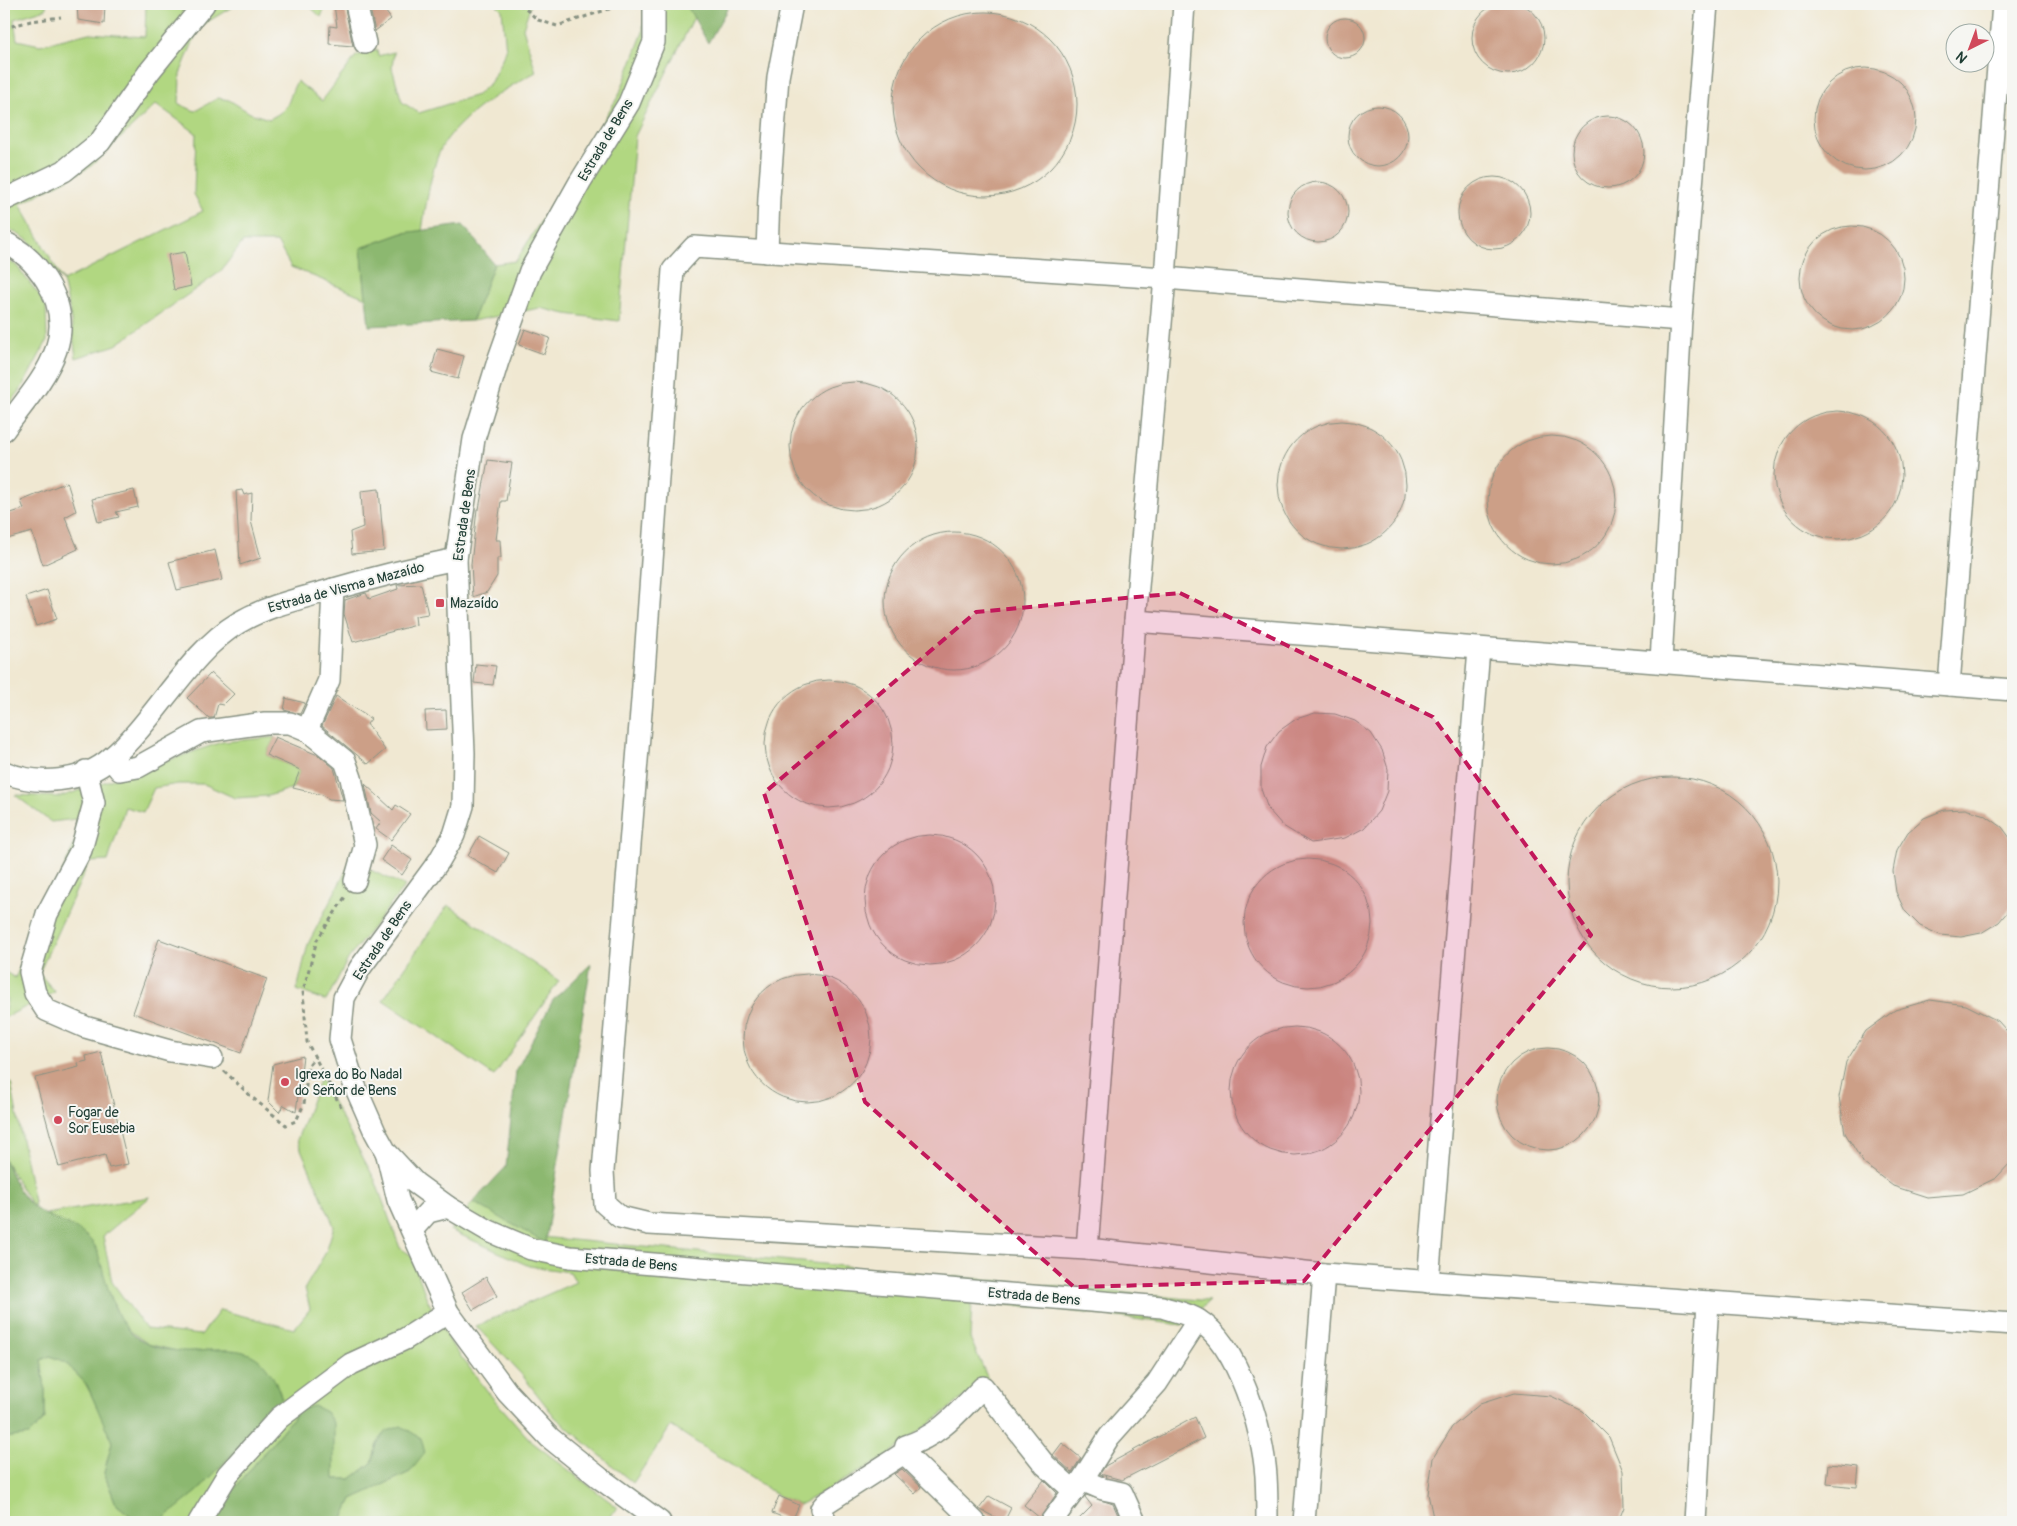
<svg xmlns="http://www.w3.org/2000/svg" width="2017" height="1526" font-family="Pangolin,sans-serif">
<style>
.green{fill:#b1d781;stroke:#688a5a;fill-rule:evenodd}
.forest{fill:#8cb86f;stroke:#567a52}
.building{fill:#cc9f87}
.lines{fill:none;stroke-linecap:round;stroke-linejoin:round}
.minor-casing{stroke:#889283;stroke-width:24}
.path{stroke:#889283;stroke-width:3;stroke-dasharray:4 4;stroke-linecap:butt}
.minor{stroke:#fff;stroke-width:21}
.marked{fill:#c2185b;fill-opacity:0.2;stroke:#c2185b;stroke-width:4;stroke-dasharray:10 6;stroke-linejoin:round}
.poi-dot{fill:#d1495b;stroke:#f6f6f2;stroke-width:2}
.labels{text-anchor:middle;stroke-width:4;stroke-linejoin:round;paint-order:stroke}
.street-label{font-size:14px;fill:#1f3d34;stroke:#f6f6f2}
.poi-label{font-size:14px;fill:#1f3d34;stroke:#f6f6f2;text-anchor:start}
</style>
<rect width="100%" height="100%" fill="#f6f6f2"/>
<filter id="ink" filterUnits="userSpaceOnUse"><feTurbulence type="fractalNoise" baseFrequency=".02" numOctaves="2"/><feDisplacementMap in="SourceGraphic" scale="10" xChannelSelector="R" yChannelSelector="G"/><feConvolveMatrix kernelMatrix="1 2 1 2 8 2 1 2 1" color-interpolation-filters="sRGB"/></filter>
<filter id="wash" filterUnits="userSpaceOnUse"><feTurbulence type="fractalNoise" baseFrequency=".0096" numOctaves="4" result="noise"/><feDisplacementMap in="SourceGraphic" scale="20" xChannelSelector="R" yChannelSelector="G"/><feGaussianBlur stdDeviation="1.12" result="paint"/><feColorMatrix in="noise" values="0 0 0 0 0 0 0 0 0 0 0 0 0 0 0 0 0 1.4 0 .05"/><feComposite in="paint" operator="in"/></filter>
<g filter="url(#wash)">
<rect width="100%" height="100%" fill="#f0e8d2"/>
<g class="green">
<path d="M 4,4 L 46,4 L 46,9 L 14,19 L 17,40 L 40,45 L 89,33 L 145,37 L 146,4 L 237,4 L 199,27 L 180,74 L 179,104 L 195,111 L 218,98 L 229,100 L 250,113 L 269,119 C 293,108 286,101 297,81 L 322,101 L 356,56 L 377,49 L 378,56 L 394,52 L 392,68 L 402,102 L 419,113 L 477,95 L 491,82 L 506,50 L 502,10 L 496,4 L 531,4 L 523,28 L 536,72 C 504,89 463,114 443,145 C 432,162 425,210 422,231 L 403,233 L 361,248 L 366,298 L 291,267 L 277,242 L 243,242 L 220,272 L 116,345 L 76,358 L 70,312 L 63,281 L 28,240 L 4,226 ZM 156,104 L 196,133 L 194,194 L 203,211 L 63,281 L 20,204 L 90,167 Z"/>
<polygon points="307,4 326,4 321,17"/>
<polygon points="644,4 686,4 694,17 635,136 619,321 566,314 540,308 472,321 494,264 516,261 619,95 643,32"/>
<polygon points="4,259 16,265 46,304 47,341 20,391 4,411"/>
<polygon points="275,737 266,755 300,770 293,788 268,796 235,798 204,784 178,784 154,788 143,812 125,807 108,861 89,862 39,973 55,992 4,1018 7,999 4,996 4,971 15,978 82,827 76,819 51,822 15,795 60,797 222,742"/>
<polygon points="351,861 405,886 348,959 326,1001 297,990 308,944"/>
<polygon points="448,905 559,981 494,1076 383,1000"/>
<polygon points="320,1078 375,1180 400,1248 411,1255 427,1299 452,1345 492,1397 532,1442 617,1507 607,1522 341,1522 352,1499 410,1472 377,1444 372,1463 351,1479 333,1479 333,1453 300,1409 231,1493 212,1522 139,1522 162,1520 211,1350 181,1352 148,1344 122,1325 110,1294 46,1214 150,1197 103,1236 112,1282 146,1329 201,1335 220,1310 294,1329 310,1309 305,1288 326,1252 334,1226 297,1140"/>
<polygon points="11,1083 35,1207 31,1204 4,1159 4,1085"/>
<polygon points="473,1202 541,1237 1209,1301 1182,1325 1046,1308 972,1302 970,1338 988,1379 883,1459 799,1505 779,1496 671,1426 633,1483 555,1417 522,1375 476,1326 576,1282 570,1272 529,1266 450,1230"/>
<polygon points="50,1356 65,1362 85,1383 102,1415 112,1442 104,1473 116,1504 138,1522 4,1522 4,1438 29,1434 45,1419 45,1388 41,1360"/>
</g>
<g class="forest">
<polygon points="686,4 730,4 708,43"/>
<polygon points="463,225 494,264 472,321 369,326 361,248 403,233"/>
<polygon points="591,964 545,1243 473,1202 506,1167 516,1071 553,1000"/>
<path d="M 4,1159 C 11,1173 19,1194 31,1205 C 50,1222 80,1223 95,1246 C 98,1251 100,1261 102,1267 C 110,1296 118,1333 150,1345 C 208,1366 257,1319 282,1399 L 198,1491 L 162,1520 L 138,1522 L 116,1504 L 104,1473 L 112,1442 L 87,1385 L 65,1362 L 50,1356 L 41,1360 L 45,1388 L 45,1418 L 29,1435 L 4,1438 Z"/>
<polygon points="314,1406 326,1412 334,1424 334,1479 351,1479 372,1463 377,1444 385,1432 401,1426 421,1438 425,1453 410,1472 352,1499 341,1522 212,1522 231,1493 300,1409"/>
</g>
<g id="blocks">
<g class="building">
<circle cx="1508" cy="38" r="36"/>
<polygon points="77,4 105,4 104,24 78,20"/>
<polygon points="334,4 344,4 353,46 329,44 330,26 337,27"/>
<polygon points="369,4 380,4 391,19 375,31"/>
<circle cx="985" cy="104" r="92"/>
<circle cx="1345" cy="38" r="20"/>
<circle cx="1865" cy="119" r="51"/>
<circle cx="1378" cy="136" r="30"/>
<circle cx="1608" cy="152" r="36"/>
<circle cx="1494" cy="213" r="36"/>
<circle cx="1318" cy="212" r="30"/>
<circle cx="1852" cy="278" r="52"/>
<polygon points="185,252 191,286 174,290 168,255"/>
<polygon points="525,329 550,338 544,354 519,345"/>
<polygon points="437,349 464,356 458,379 431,372"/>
<circle cx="854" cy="446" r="64"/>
<circle cx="1838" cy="475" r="64"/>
<circle cx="1342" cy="485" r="64"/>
<circle cx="1552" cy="500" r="64"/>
<polygon points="488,460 512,463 506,501 501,501 496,540 500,540 501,558 497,558 497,576 487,592 473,597 471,564 477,509 479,509"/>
<polygon points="67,482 76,511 65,517 78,549 43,565 32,532 7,539 4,526 4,515 24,509 21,501"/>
<polygon points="379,489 384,551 352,554 350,532 363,527 361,491"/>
<polygon points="134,490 138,507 116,512 119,517 98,522 92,499"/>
<polygon points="242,490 244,495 252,493 251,521 261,558 240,565 236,491"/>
<circle cx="954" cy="601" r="69"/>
<polygon points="215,550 222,580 177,590 169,562"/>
<polygon points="421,584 428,614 415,616 416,625 353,642 344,614 345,600 366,593 369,599 398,589 397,585"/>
<polygon points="47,590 57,619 36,626 26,597"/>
<polygon points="476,664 496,666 493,685 474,683"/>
<polygon points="211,673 234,694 223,705 218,704 214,718 209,718 187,698"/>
<circle cx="829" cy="744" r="64"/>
<polygon points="336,696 371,719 367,724 385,750 368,764 322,726"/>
<polygon points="285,698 305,703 300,714 284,710 286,700"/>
<polygon points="446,710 447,729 426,730 425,711"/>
<polygon points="1315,713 1335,714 1355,721 1371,733 1382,750 1388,769 1387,791 1379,811 1364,828 1345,838 1311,843 1283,826 1268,809 1261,789 1261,767 1267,747 1279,731 1296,719"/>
<polygon points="275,737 320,756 334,768 343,800 329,799 323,795 293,788 300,770 266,755"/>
<circle cx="1672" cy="882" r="105"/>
<polygon points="365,784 393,810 396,805 410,814 391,840 376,829 381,822 371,813"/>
<polygon points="1965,809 1985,815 2002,827 2013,842 2013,905 1999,922 1981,933 1961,937 1940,935 1920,926 1905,911 1896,892 1893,871 1897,850 1908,832 1924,818 1944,810"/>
<circle cx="930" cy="900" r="65"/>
<polygon points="479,836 509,853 498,873 468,856"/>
<polygon points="391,845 412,860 402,875 381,860"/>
<circle cx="1308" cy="923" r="64"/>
<polygon points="159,939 267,979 241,1053 133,1013"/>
<circle cx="807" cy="1038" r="64"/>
<polygon points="1930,1000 1966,1005 1998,1021 2013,1038 2013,1160 1996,1178 1963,1194 1927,1197 1893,1186 1864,1164 1845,1133 1839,1097 1846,1062 1866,1031 1895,1010"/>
<circle cx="1295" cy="1091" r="64"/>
<circle cx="1548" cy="1099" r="51"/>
<polygon points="101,1052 128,1164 109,1168 105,1155 59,1167 35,1078 79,1067 78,1063 87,1061 86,1056"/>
<polygon points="303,1056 296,1112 284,1105 279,1112 268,1101 273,1064"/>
<polygon points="486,1277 497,1296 473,1310 462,1292"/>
<polygon points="1514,1393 1551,1396 1583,1411 1609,1437 1623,1471 1624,1507 1618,1522 1434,1522 1428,1494 1433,1458 1452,1427 1480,1404"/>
<polygon points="1195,1417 1204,1438 1122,1480 1100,1474 1105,1466"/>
<polygon points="1062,1443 1081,1458 1072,1472 1053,1455"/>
<polygon points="1829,1464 1859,1467 1857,1487 1827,1484"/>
<polygon points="902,1469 921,1487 915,1494 894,1474"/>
<polygon points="1044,1480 1057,1493 1040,1518 1024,1505"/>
<polygon points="1086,1495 1113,1504 1121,1522 1076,1522 1092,1506 1085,1497"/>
<polygon points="779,1496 799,1505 792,1521 772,1513"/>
<polygon points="989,1496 1011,1508 1004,1522 979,1509"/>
</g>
</g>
</g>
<g filter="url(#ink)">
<use href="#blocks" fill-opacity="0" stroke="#889283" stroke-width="1"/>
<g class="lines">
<defs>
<g id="minor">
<polyline points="356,4 365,43"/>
<path d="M 654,4 L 654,42 L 629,103 L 580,182 L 530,271 L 498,361 L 474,439 L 456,559 L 464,753 L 463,806 L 454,835 L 439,861 L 360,968 L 344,998 L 340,1039 L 354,1084 L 375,1132 L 386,1152 L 415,1183 L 448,1207 L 489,1231 L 531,1249 L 570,1257 L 1162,1307 C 1173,1311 1188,1313 1198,1320 C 1239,1345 1263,1431 1266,1476 C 1267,1492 1267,1507 1267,1522"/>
<polyline points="4,200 64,171 100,142 149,72 204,4"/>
<path d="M 4,242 C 22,250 35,263 46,280 C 84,340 38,383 4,430"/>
<polyline points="767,252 769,197 778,77 792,4"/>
<polyline points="1681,320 1165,278 694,247 673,270 642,700 603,1171 605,1204 620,1217 649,1224 1087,1249 1324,1274 2013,1324"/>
<polyline points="1135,621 2013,690"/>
<polyline points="1661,661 1681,320 1707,4"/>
<polyline points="1949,685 2003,4"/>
<polyline points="307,730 329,680 333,589"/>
<polyline points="111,759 120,770 138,767 201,732 265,723 290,723 307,730 345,761 351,778 365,845 355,881"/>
<polyline points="86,771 94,803 81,850 47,914 30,972 35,993 46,1010 85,1027 170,1051 212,1058"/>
<path d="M 4,772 C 37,786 83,783 111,758 C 156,720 188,653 238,623 C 265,607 294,600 323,592 C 368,579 411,568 456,559"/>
<polyline points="387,1155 398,1200 448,1312 507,1392 550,1438 601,1479 660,1522"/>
<polyline points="412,1230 428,1212 448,1207"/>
<polyline points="1087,1249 1135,621 1165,278 1184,4"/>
<polyline points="1428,1282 1479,649"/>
<path d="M 904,1453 L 906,1446 C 941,1435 958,1412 983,1387 L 1045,1465 L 1074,1491"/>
<polyline points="1082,1480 1103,1489 1122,1493 1135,1522"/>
<polyline points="199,1522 228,1474 279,1418 351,1364 405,1339 448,1312"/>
<polyline points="826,1522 821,1509 826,1503 904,1453 975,1522"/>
<polyline points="1051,1522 1082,1480 1109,1437 1157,1383 1198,1320"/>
<polyline points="1304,1522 1324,1274"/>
<polyline points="1695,1522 1708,1302"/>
</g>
</defs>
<use href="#minor" class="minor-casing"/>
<g class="path">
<polyline points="520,4 538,20 557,26 624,4"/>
<polyline points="4,28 31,21 61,17"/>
<polyline points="224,1071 254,1099 286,1125 296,1121 304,1104 308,1066 315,1057"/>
<polyline points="341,1107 307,1042 303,991 317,940 345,897"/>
</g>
<use href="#minor" class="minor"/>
</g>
</g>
<path class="marked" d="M 1180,593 L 1433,717 L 1591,935 L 1304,1281 L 1074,1287 L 865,1102 L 764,793 L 976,612 Z"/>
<g class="poi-dot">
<rect x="435" y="598" width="10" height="10" rx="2.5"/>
<circle cx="285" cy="1082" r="5"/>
<circle cx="58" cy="1120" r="5"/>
</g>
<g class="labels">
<g class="street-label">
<text transform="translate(605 140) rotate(-59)" y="5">Estrada de Bens</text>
<text transform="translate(464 515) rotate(-82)" y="5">Estrada de Bens</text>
<text transform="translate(346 587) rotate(-15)" y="5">Estrada de Visma a Mazaído</text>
<text transform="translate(382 940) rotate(-56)" y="5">Estrada de Bens</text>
<text transform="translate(631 1262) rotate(5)" y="5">Estrada de Bens</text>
<text transform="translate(1034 1296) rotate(5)" y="5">Estrada de Bens</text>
</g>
<g class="poi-label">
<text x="450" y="608">Mazaído</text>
<text x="295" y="1079">Igrexa do Bo Nadal<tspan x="295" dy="16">do Señor de Bens</tspan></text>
<text x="68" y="1117">Fogar de<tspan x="68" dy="16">Sor Eusebia</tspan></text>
</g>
</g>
<rect width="2017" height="1526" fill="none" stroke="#f6f6f2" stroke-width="20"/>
<g transform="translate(1970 48) rotate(222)"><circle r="24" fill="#f6f6f2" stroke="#a0aca6"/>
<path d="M0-4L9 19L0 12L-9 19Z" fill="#d1495b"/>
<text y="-8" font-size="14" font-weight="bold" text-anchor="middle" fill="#1f3d34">N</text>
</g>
</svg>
